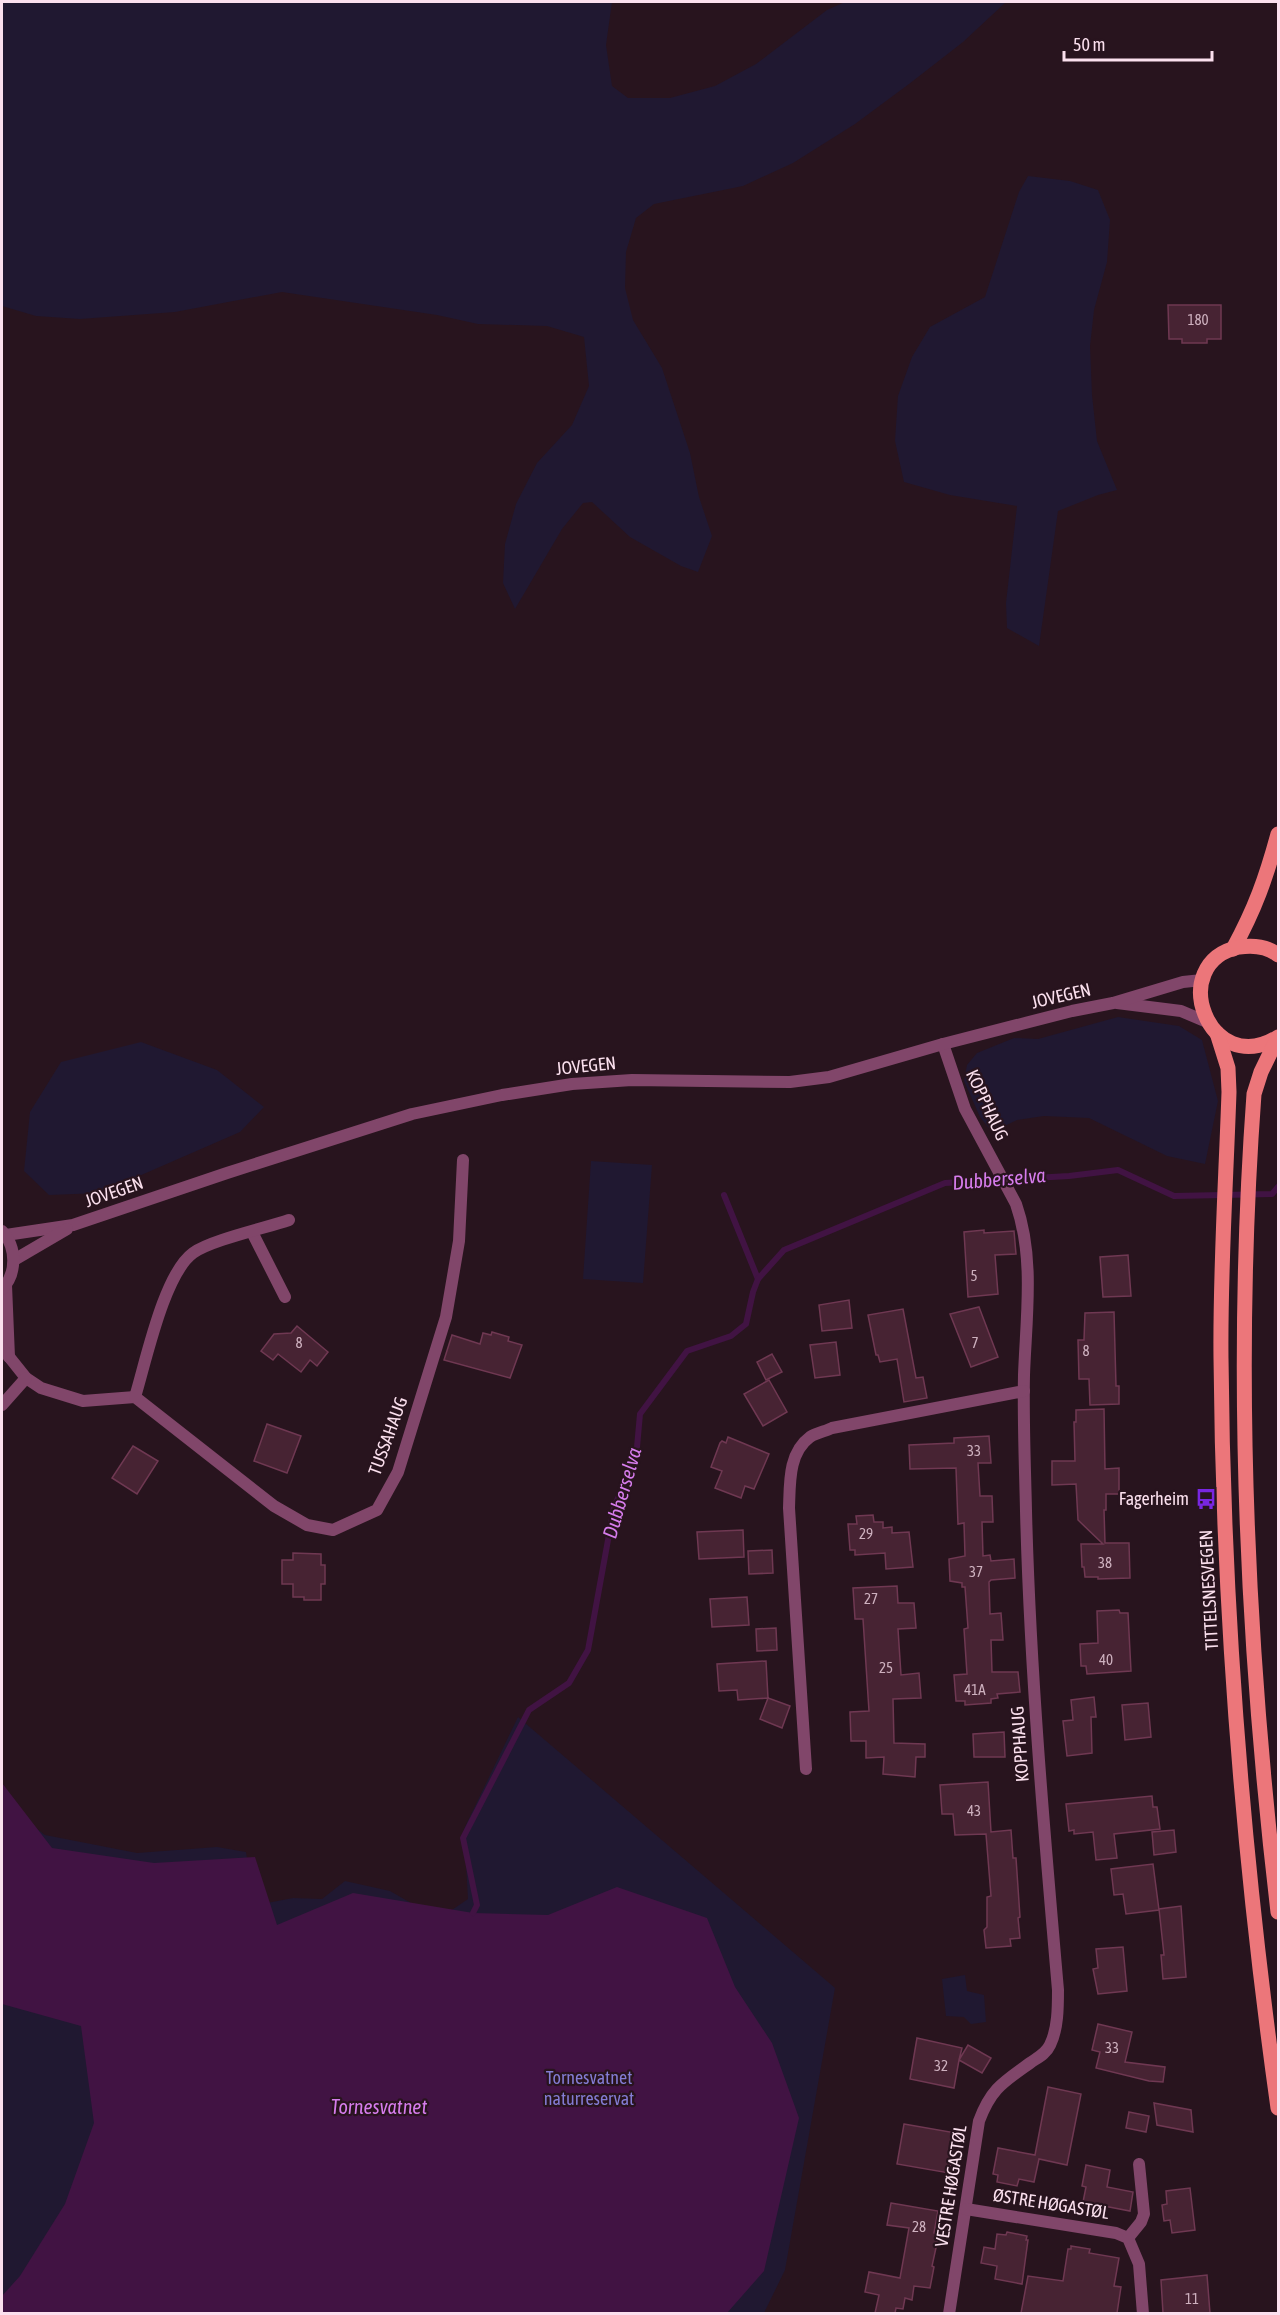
<svg xmlns="http://www.w3.org/2000/svg" width="1280" height="2315" font-family="'Asap Condensed',sans-serif">
<style>
.green{fill:#201831}
.water{fill:#411343}
.lines{fill:none;stroke-linecap:round;stroke-linejoin:round}
.stream{stroke:#411343;stroke-width:6}
.building{fill:#472333;stroke:#6f3852;stroke-width:1.5}
.minor{stroke:#81466a;stroke-width:12}
.tertiary{stroke:#81466a;stroke-width:12}
.primary{stroke:#ec767a;stroke-width:15}
.labels{text-anchor:middle;stroke-width:4.5;stroke-linejoin:round;paint-order:stroke}
.number-label{font-size:15px;fill:#ceb1bf}
.street-label{font-size:18px;fill:#fbe0ee;stroke:#28141e}
.poi-label{font-size:18px;fill:#fbe0ee;stroke:#28141e;text-anchor:end}
.park-label{font-size:18px;fill:#847cd4;stroke:#28141e}
.water-label{font-size:20px;font-style:italic;fill:#d67cec;stroke:#28141e}
</style>
<rect width="100%" height="100%" fill="#28141e"/>
<g class="green">
<polygon points="2,2 612,2 606,45 612,86 628,98 670,98 715,86 756,64 827,10 845,2 1006,2 963,42 909,84 855,124 793,163 743,186 654,204 636,218 626,252 625,288 633,320 662,368 690,453 699,497 712,536 698,572 681,566 630,537 592,502 583,503 562,529 515,609 503,583 505,544 516,504 537,463 572,425 589,386 584,337 547,326 478,324 437,315 282,292 175,312 80,319 36,316 2,306"/>
<polygon points="1028,176 1070,181 1098,190 1110,220 1107,262 1094,310 1090,346 1092,395 1097,441 1117,490 1098,495 1058,511 1039,646 1007,628 1006,603 1017,506 950,495 904,482 895,441 898,396 912,357 930,327 985,297 1019,192"/>
<polygon points="1118,1017 1179,1026 1202,1040 1218,1101 1205,1164 1167,1156 1089,1118 1044,1116 1017,1120 992,1132 980,1117 964,1081 967,1065 977,1053 1014,1038 1038,1039"/>
<polygon points="141,1042 217,1070 264,1107 240,1132 100,1193 49,1195 24,1171 30,1112 61,1062"/>
<polygon points="591,1161 652,1165 643,1283 583,1279"/>
<polygon points="518,1717 835,1988 785,2270 764,2313 2,2313 2,1792 28,1822 45,1835 137,1853 217,1847 246,1852 248,1865 262,1904 293,1898 322,1899 345,1881 390,1891 418,1907 446,1914 468,1899 464,1829"/>
<polygon points="965,1975 967,1991 984,1995 986,2022 971,2024 964,2017 946,2016 942,1979"/>
</g>
<polygon class="water" points="2,1783 52,1848 154,1863 255,1857 277,1925 353,1893 473,1913 548,1915 617,1887 707,1918 735,1987 772,2043 799,2118 764,2271 727,2313 2,2313 2,2296 20,2276 65,2204 94,2123 81,2026 2,2004"/>
<g class="lines">
<g class="stream">
<polyline points="724,1195 758,1279"/>
<polyline points="473,1913 477,1905 463,1838 529,1710 569,1683 588,1650 614,1507 636,1458 640,1414 687,1351 731,1336 746,1324 753,1292 758,1279 784,1250 945,1183 1069,1176 1118,1170 1174,1196 1272,1194 1278,1187"/>
</g>
</g>
<g class="building">
<polygon points="1168,305 1221,305 1221,339 1207,339 1207,343 1182,343 1182,339 1169,339"/>
<polygon points="984,1230 984,1233 1014,1231 1016,1254 995,1255 998,1294 968,1297 964,1232"/>
<polygon points="1128,1255 1131,1296 1103,1297 1100,1257"/>
<polygon points="849,1300 852,1328 822,1331 819,1305"/>
<polygon points="979,1307 998,1357 971,1367 950,1314"/>
<polygon points="903,1309 916,1378 923,1377 927,1398 904,1402 897,1359 880,1362 878,1355 876,1355 868,1315"/>
<polygon points="1114,1312 1116,1386 1119,1386 1119,1404 1090,1405 1089,1379 1079,1379 1078,1340 1084,1340 1085,1313"/>
<polygon points="297,1326 328,1352 317,1366 310,1360 301,1372 278,1354 273,1360 261,1351 274,1334 291,1333"/>
<polygon points="492,1332 509,1337 508,1341 522,1345 510,1378 444,1360 452,1335 480,1344 483,1333 491,1335"/>
<polygon points="836,1342 840,1375 815,1378 810,1345"/>
<polygon points="772,1354 782,1372 766,1380 757,1362"/>
<polygon points="769,1380 787,1412 763,1426 744,1394"/>
<polygon points="1104,1409 1105,1469 1119,1468 1119,1494 1106,1494 1106,1510 1104,1510 1105,1543 1129,1543 1130,1578 1098,1579 1098,1577 1085,1577 1084,1567 1082,1567 1081,1544 1103,1544 1078,1520 1076,1484 1052,1485 1052,1461 1075,1461 1074,1422 1076,1422 1076,1410"/>
<polygon points="267,1424 301,1436 287,1473 254,1461"/>
<polygon points="989,1436 991,1463 978,1463 980,1496 992,1496 993,1522 982,1522 983,1556 990,1555 991,1561 1014,1559 1015,1578 991,1580 989,1582 990,1614 1001,1613 1003,1640 991,1640 992,1672 1018,1672 1020,1692 997,1694 998,1698 991,1699 991,1703 965,1705 965,1701 956,1701 954,1675 967,1674 964,1629 968,1628 965,1587 962,1587 962,1583 950,1581 949,1559 965,1556 964,1523 958,1524 956,1468 910,1469 909,1445 954,1443 954,1438"/>
<polygon points="728,1437 769,1454 754,1489 745,1486 741,1498 715,1488 722,1471 711,1467 720,1443 722,1441 726,1443"/>
<polygon points="133,1446 158,1461 137,1494 112,1478"/>
<polygon points="873,1515 874,1522 883,1522 883,1528 892,1527 892,1533 909,1532 913,1567 886,1569 885,1553 855,1555 855,1550 850,1550 848,1524 857,1524 856,1516"/>
<polygon points="743,1530 744,1557 699,1559 697,1532"/>
<polygon points="772,1550 773,1573 749,1574 748,1551"/>
<polygon points="293,1553 321,1554 321,1565 325,1565 325,1584 321,1584 321,1600 304,1600 304,1597 293,1597 293,1584 282,1584 282,1560 293,1560"/>
<polygon points="897,1586 898,1603 914,1603 916,1628 898,1629 901,1675 919,1673 921,1698 893,1699 894,1743 925,1744 925,1757 916,1757 915,1777 883,1774 884,1757 866,1758 866,1741 851,1741 850,1712 869,1711 863,1619 855,1619 853,1588"/>
<polygon points="747,1597 749,1625 712,1627 710,1599"/>
<polygon points="1119,1610 1120,1613 1128,1613 1131,1671 1087,1674 1086,1666 1081,1666 1080,1644 1098,1643 1097,1611"/>
<polygon points="776,1628 777,1650 757,1651 756,1629"/>
<polygon points="766,1661 768,1698 790,1706 782,1728 760,1719 768,1698 738,1700 737,1690 719,1691 717,1664"/>
<polygon points="1094,1697 1096,1717 1091,1717 1092,1753 1067,1756 1063,1721 1073,1720 1071,1700"/>
<polygon points="1148,1703 1151,1737 1125,1740 1122,1705"/>
<polygon points="1004,1732 1005,1757 974,1757 973,1734"/>
<polygon points="988,1782 991,1832 1011,1830 1013,1858 1016,1858 1020,1917 1018,1918 1020,1938 1010,1939 1011,1946 986,1948 984,1930 987,1927 987,1897 991,1896 986,1834 955,1835 953,1814 942,1814 940,1785"/>
<polygon points="1152,1796 1153,1807 1157,1807 1160,1829 1114,1834 1117,1858 1096,1860 1093,1832 1074,1834 1074,1830 1069,1831 1066,1804"/>
<polygon points="1174,1830 1176,1852 1154,1855 1152,1832"/>
<polygon points="1153,1864 1159,1910 1126,1914 1123,1894 1114,1895 1111,1869"/>
<polygon points="1181,1906 1186,1977 1163,1979 1161,1955 1164,1955 1159,1909"/>
<polygon points="1123,1947 1127,1991 1098,1994 1093,1969 1098,1968 1096,1949"/>
<polygon points="1098,2024 1132,2032 1125,2062 1165,2067 1163,2082 1149,2081 1096,2068 1100,2052 1092,2050"/>
<polygon points="917,2038 962,2048 959,2060 968,2045 991,2058 982,2073 959,2060 954,2088 910,2079"/>
<polygon points="1048,2087 1081,2094 1067,2165 1039,2159 1034,2182 1019,2179 1017,2186 997,2182 998,2175 993,2174 998,2148 1035,2155"/>
<polygon points="1154,2103 1191,2110 1193,2132 1157,2125"/>
<polygon points="1129,2112 1149,2116 1146,2132 1126,2128"/>
<polygon points="904,2124 956,2133 949,2173 897,2164"/>
<polygon points="1086,2165 1110,2170 1107,2187 1133,2192 1130,2211 1083,2202 1086,2187 1082,2186"/>
<polygon points="1190,2188 1195,2230 1172,2233 1170,2220 1164,2221 1162,2205 1167,2204 1166,2191"/>
<polygon points="891,2203 938,2211 934,2233 939,2234 932,2266 934,2267 930,2288 914,2286 912,2300 905,2298 903,2309 896,2308 895,2313 875,2313 879,2295 865,2292 869,2272 900,2278 909,2228 887,2225"/>
<polygon points="1007,2232 1027,2236 1026,2240 1028,2240 1022,2284 995,2279 997,2266 981,2263 984,2247 995,2249 997,2234 1006,2235"/>
<polygon points="1071,2246 1090,2249 1089,2253 1119,2258 1114,2286 1121,2287 1117,2313 1021,2313 1028,2276 1063,2281 1068,2249 1071,2249"/>
<polygon points="1207,2275 1210,2313 1163,2313 1161,2280"/>
</g>
<g class="lines">
<g class="minor">
<path d="M 943,1044 L 965,1109 L 1016,1204 C 1035,1258 1026,1318 1024,1375 C 1023,1420 1025,1465 1026,1511 C 1030,1670 1044,1830 1058,1990 C 1058,2007 1058,2029 1050,2045 C 1046,2054 1037,2058 1030,2063 C 1002,2083 991,2089 979,2121 L 949,2314"/>
<polyline points="252,1232 285,1297"/>
<polyline points="6,1285 9,1357"/>
<polyline points="2,1348 26,1378 41,1388 83,1401 135,1397 274,1506 307,1525 333,1530 377,1510 398,1472 446,1317 459,1241 463,1160"/>
<path d="M 135,1397 C 146,1361 164,1274 193,1253 C 211,1240 266,1228 289,1220"/>
<polyline points="2,1405 26,1378"/>
<path d="M 806,1769 L 789,1508 C 790,1484 788,1453 810,1437 C 816,1433 826,1431 832,1428 L 1024,1391"/>
<polyline points="966,2209 1116,2233 1128,2238 1139,2264 1143,2314"/>
<polyline points="1128,2238 1141,2222 1144,2214 1139,2164"/>
</g>
<g class="tertiary">
<polyline points="1117,1003 1181,1011 1207,1022"/>
<polyline points="6,1235 73,1225 227,1173 412,1114 502,1095 572,1084 632,1080 790,1082 829,1077 943,1044 1072,1011 1113,1003 1183,982 1202,980"/>
<polyline points="14,1260 67,1229"/>
<path d="M 2,1289 C 17,1274 17,1247 2,1231"/>
</g>
<g class="primary">
<path d="M 1233,949 C 1255,909 1266,878 1278,834"/>
<path d="M 1278,955 C 1267,946 1253,945 1239,947 C 1165,963 1209,1080 1278,1037"/>
<path d="M 1217,1033 L 1228,1068 L 1229,1092 C 1226,1181 1220,1269 1221,1358 C 1223,1609 1243,1859 1278,2108"/>
<path d="M 1277,1039 L 1261,1072 L 1254,1094 C 1234,1366 1246,1641 1278,1912"/>
</g>
</g>
<defs>
<symbol id="bus-bare" viewBox="-9 -9 18 18"><path d="M-5-6H5V4H4V6H2V4H-2V6H-4V4H-5ZM-3.5-4V0h7V-4ZM-3.5 1.2v1.5H-2V1.2ZM2 1.2v1.5H3.5V1.2Z" fill="#7826e0" stroke="#28141e" stroke-width="2.5" paint-order="stroke"/></symbol>
</defs>
<g fill-rule="evenodd">
<use href="#bus-bare" x="1191" y="1484" width="30" height="30"/>
</g>
<g class="labels">
<g class="number-label">
<text x="1198" y="325">180</text>
<text x="974" y="1281">5</text>
<text x="299" y="1348">8</text>
<text x="975" y="1348">7</text>
<text x="1086" y="1356">8</text>
<text x="974" y="1456">33</text>
<text x="866" y="1539">29</text>
<text x="1105" y="1568">38</text>
<text x="976" y="1577">37</text>
<text x="871" y="1604">27</text>
<text x="1106" y="1665">40</text>
<text x="886" y="1673">25</text>
<text x="975" y="1695">41A</text>
<text x="974" y="1816">43</text>
<text x="1112" y="2053">33</text>
<text x="941" y="2071">32</text>
<text x="919" y="2232">28</text>
<text x="1192" y="2304">11</text>
</g>
<g class="street-label">
<text transform="translate(1061 996) rotate(-13)" y="6">JOVEGEN</text>
<text transform="translate(586 1066) rotate(-6)" y="6">JOVEGEN</text>
<text transform="translate(987 1105) rotate(65)" y="6">KOPPHAUG</text>
<text transform="translate(114 1192) rotate(-19)" y="6">JOVEGEN</text>
<text transform="translate(388 1436) rotate(-70)" y="6">TUSSAHAUG</text>
<text transform="translate(1209 1590) rotate(-93)" y="6">TITTELSNESVEGEN</text>
<text transform="translate(1020 1744) rotate(-94)" y="6">KOPPHAUG</text>
<text transform="translate(951 2186) rotate(-81)" y="6">VESTRE HØGASTØL</text>
<text transform="translate(1051 2204) rotate(9)" y="6">ØSTRE HØGASTØL</text>
</g>
<g class="poi-label">
<text x="1189" y="1505">Fagerheim</text>
</g>
<g class="park-label">
<text x="589" y="2084">Tornesvatnet<tspan x="589" dy="21">naturreservat</tspan></text>
</g>
<g class="water-label">
<text transform="translate(999 1179) rotate(-5)" y="7">Dubberselva</text>
<text transform="translate(622 1493) rotate(-74)" y="7">Dubberselva</text>
<text x="379" y="2114">Tornesvatnet</text>
</g>
</g>
<rect width="1280" height="2315" fill="none" stroke="#fbe0ee" stroke-width="6"/>
<path d="M1064 51v9h148v-9" fill="none" stroke="#fbe0ee" stroke-width="3"/>
<text x="1073" y="51" font-size="18" fill="#fbe0ee" stroke="#28141e" stroke-width="4.5" paint-order="stroke">50 m</text>
</svg>
